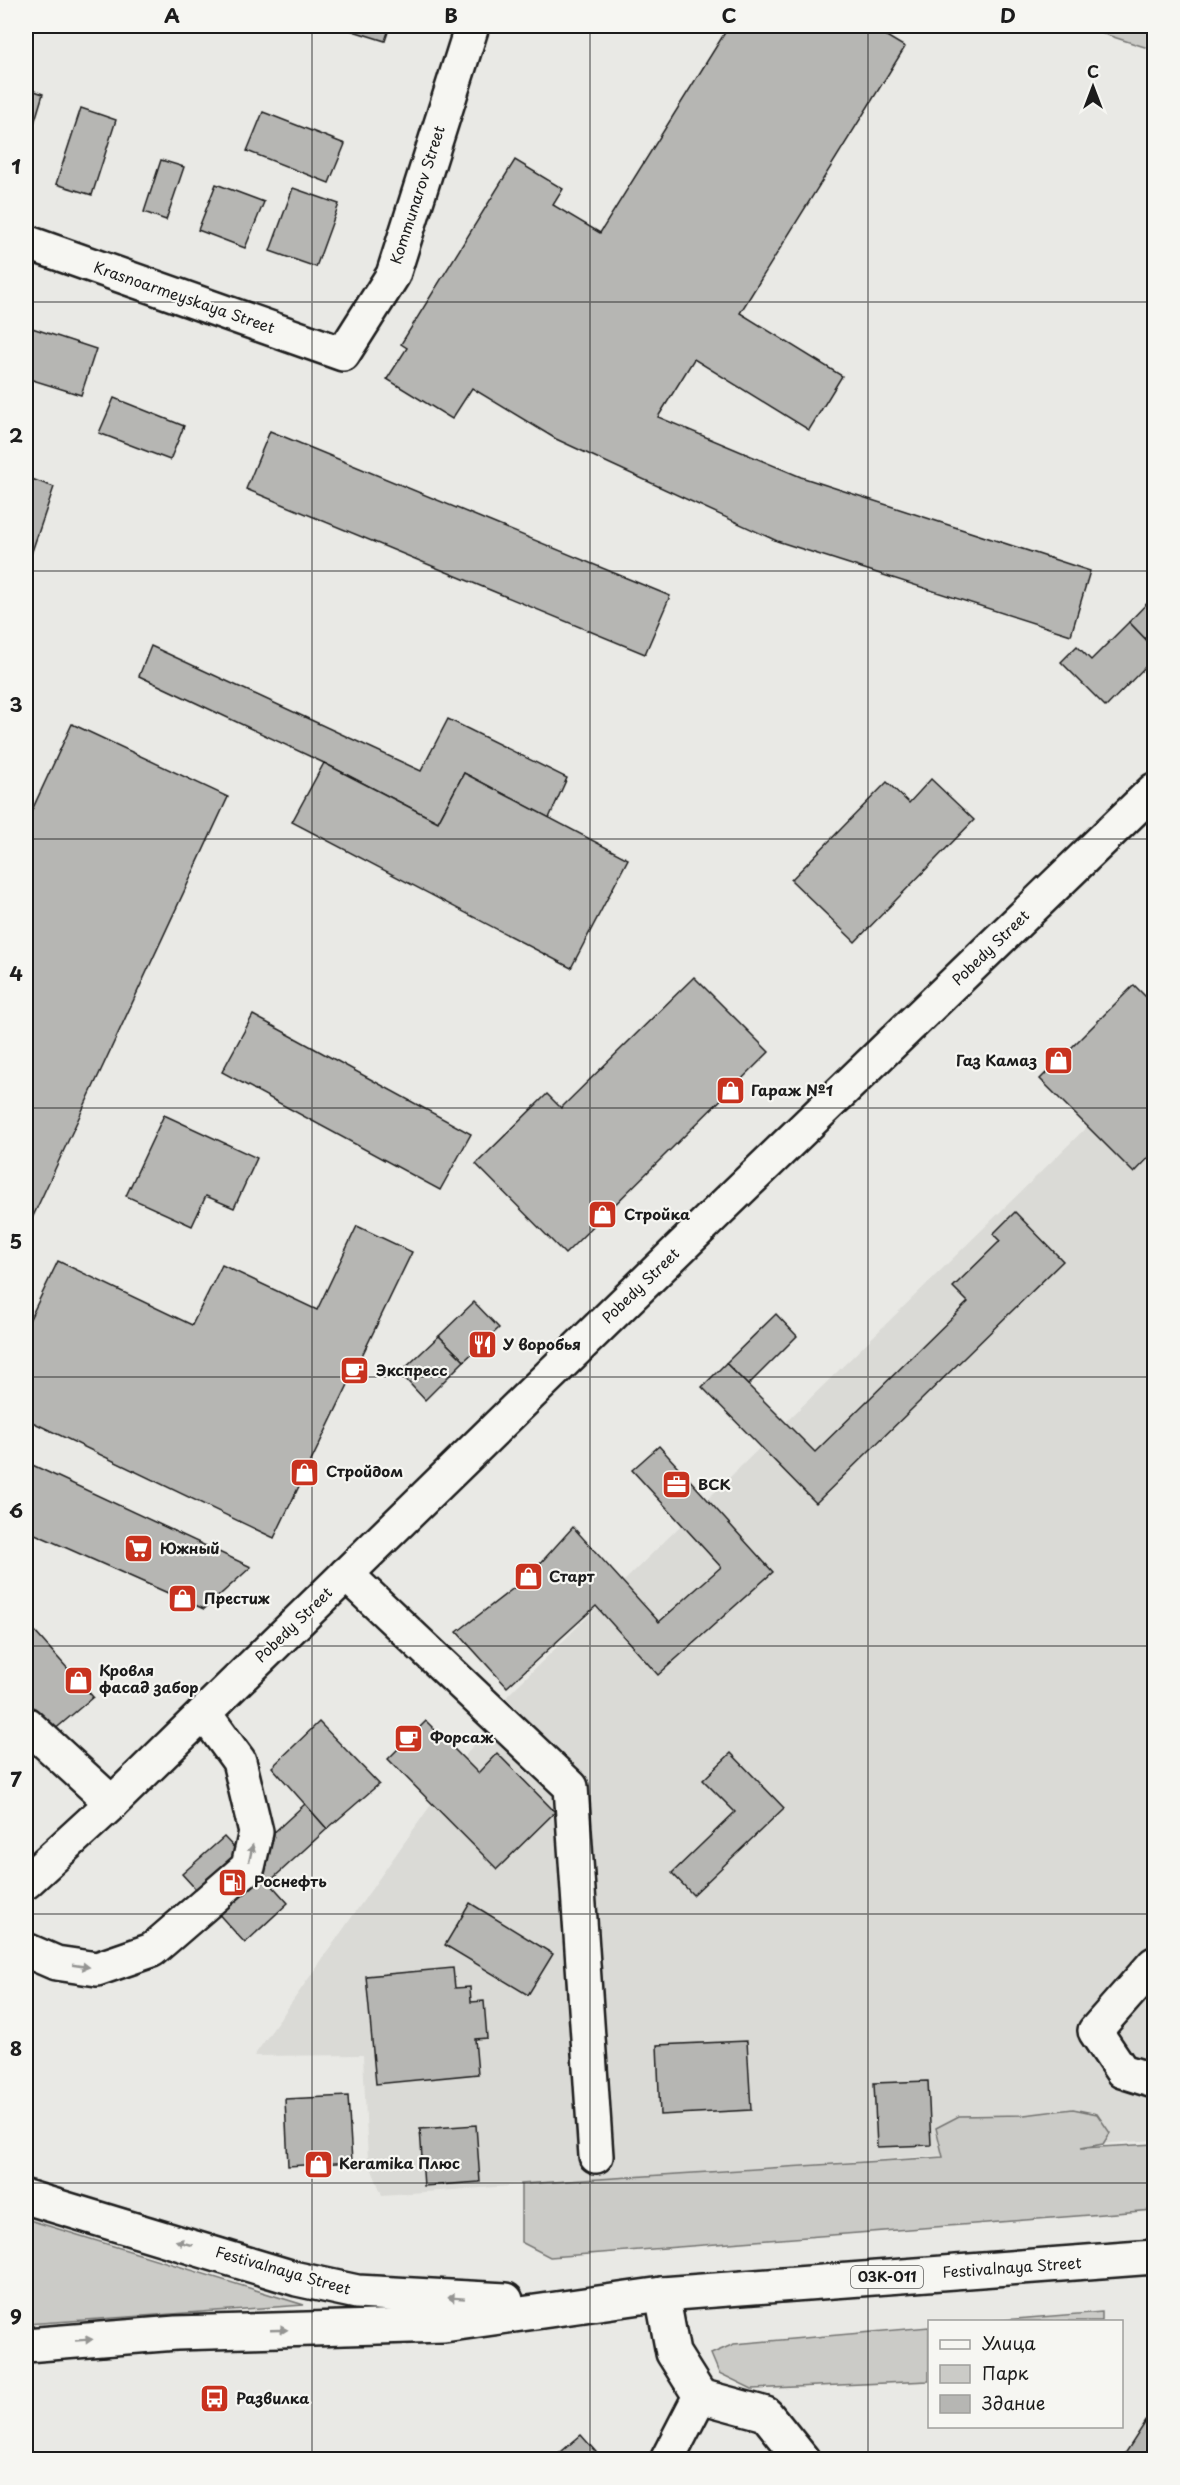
<svg xmlns="http://www.w3.org/2000/svg" width="1180" height="2485" font-family="'Playpen Sans',sans-serif">
<style>
.built{fill:#dadad6}
.green{fill:#cbcbc7;stroke:#747472;stroke-width:1.5}
.building{fill:#b6b6b3;stroke:#1c1c1c;stroke-width:1.5}
.lines{fill:none;stroke-linecap:round;stroke-linejoin:round}
.minor-casing{stroke:#1c1c1c;stroke-width:38}
.major-casing{stroke:#1c1c1c;stroke-width:38}
.minor{stroke:#f6f6f2;stroke-width:33}
.major{stroke:#f6f6f2;stroke-width:33}
.oneway{fill:#949492}
.grid{fill:none;stroke:#1c1c1c;stroke-width:1.5;stroke-opacity:0.55}
.labels{text-anchor:middle;stroke-width:4.5;stroke-linejoin:round;paint-order:stroke}
.shield{fill:#f6f6f2;stroke:#5d5d5c;stroke-width:1.5}
.shield-label{font-size:14px;font-weight:bold;fill:#1c1c1c}
.street-label{font-size:15px;fill:#1c1c1c;stroke:#f6f6f2}
.poi-label{font-size:15px;font-weight:bold;fill:#1c1c1c;stroke:#f6f6f2;text-anchor:start}
.neatline{fill:none;stroke:#1c1c1c;stroke-width:2}
.grid-label{font-size:20px;text-anchor:middle;font-weight:bold;fill:#1c1c1c}
</style>
<rect width="100%" height="100%" fill="#e9e9e5"/>
<filter id="ink" filterUnits="userSpaceOnUse"><feTurbulence type="fractalNoise" baseFrequency=".0167" numOctaves="2"/><feDisplacementMap in="SourceGraphic" scale="12" xChannelSelector="R" yChannelSelector="G"/><feConvolveMatrix kernelMatrix="1 2 1 2 8 2 1 2 1" color-interpolation-filters="sRGB"/></filter>
<g filter="url(#ink)">
<polygon class="built" points="1154,1061 1154,2140 382,2195 368,2160 363,2055 254,2056 509,1694"/>
<g class="green">
<polygon points="1079,26 1154,26 1154,50"/>
<polygon points="1073,2109 1097,2114 1110,2133 1103,2144 1081,2148 1154,2144 1154,2210 550,2257 521,2242 521,2184 943,2157 936,2128 959,2116 1024,2115"/>
<polygon points="26,2219 304,2305 26,2324"/>
<polygon points="1102,2312 1102,2321 989,2321"/>
<polygon points="929,2327 929,2381 752,2389 719,2373 711,2354 734,2344"/>
</g>
<g class="building">
<polygon points="337,26 390,26 385,41"/>
<polygon points="729,26 870,26 905,47 740,313 842,376 809,430 694,359 658,417 801,477 1090,571 1071,635 777,541 556,439 472,388 452,419 387,379 407,348 401,344 515,160 563,189 553,205 600,233"/>
<polygon points="26,88 43,94 26,150"/>
<polygon points="81,108 116,120 92,195 56,184"/>
<polygon points="263,112 345,144 329,183 247,151"/>
<polygon points="161,160 184,167 166,220 144,212"/>
<polygon points="216,184 264,202 245,248 198,230"/>
<polygon points="293,188 339,204 316,267 270,251"/>
<polygon points="26,326 96,349 81,395 26,378"/>
<polygon points="114,398 184,426 170,460 99,433"/>
<polygon points="270,431 670,596 645,654 246,489"/>
<polygon points="26,477 54,487 26,569"/>
<polygon points="1154,596 1154,648 1129,622"/>
<polygon points="1129,622 1154,648 1154,658 1106,707 1061,662 1077,646 1091,660"/>
<polygon points="151,646 421,771 448,719 567,778 549,818 464,773 438,822 324,763 139,676"/>
<polygon points="72,724 228,797 29,1225 26,1223 26,823"/>
<polygon points="324,763 438,822 464,773 628,859 571,968 292,822"/>
<polygon points="931,779 974,820 855,942 791,880 887,782 909,803"/>
<polygon points="694,977 769,1052 565,1254 476,1164 547,1094 561,1108"/>
<polygon points="1134,985 1154,1005 1154,1152 1134,1173 1040,1079"/>
<polygon points="253,1015 471,1134 440,1190 222,1072"/>
<polygon points="164,1115 257,1158 234,1208 206,1196 192,1226 126,1196"/>
<polygon points="1015,1212 1063,1261 816,1503 702,1387 726,1363 815,1452 968,1302 953,1287 1000,1241 993,1234"/>
<polygon points="357,1226 412,1252 274,1538 26,1419 26,1327 58,1261 192,1325 222,1265 317,1310"/>
<polygon points="474,1302 499,1328 464,1361 439,1336"/>
<polygon points="776,1314 797,1336 748,1385 726,1363"/>
<polygon points="439,1336 464,1361 425,1400 400,1373"/>
<polygon points="659,1446 773,1572 658,1675 596,1606 507,1687 457,1632 528,1577 573,1527 659,1622 721,1567 632,1470"/>
<polygon points="26,1462 251,1567 204,1609 26,1530"/>
<polygon points="26,1622 93,1697 53,1731 26,1701"/>
<polygon points="426,1721 478,1773 497,1753 555,1812 497,1869 388,1759"/>
<polygon points="319,1722 379,1784 327,1829 272,1767"/>
<polygon points="731,1753 784,1808 693,1895 672,1873 735,1812 703,1780"/>
<polygon points="305,1804 327,1829 269,1882 288,1903 245,1943 182,1874 224,1837 245,1859"/>
<polygon points="470,1903 553,1954 528,1995 445,1945"/>
<polygon points="453,1968 455,1988 470,1987 471,2002 484,2001 487,2038 475,2039 478,2074 376,2084 366,1976"/>
<polygon points="747,2041 751,2110 660,2115 657,2045"/>
<polygon points="928,2081 931,2145 877,2147 874,2083"/>
<polygon points="348,2096 352,2162 288,2166 285,2099"/>
<polygon points="476,2125 480,2182 424,2186 420,2129"/>
<polygon points="1154,2409 1154,2460 1121,2460"/>
<polygon points="581,2435 603,2460 557,2460 555,2457"/>
</g>
<g class="lines">
<defs>
<g id="minor">
<polyline points="26,242 343,354 393,275 472,26"/>
<polyline points="346,1574 571,1787 596,2156"/>
<polyline points="26,1724 112,1803"/>
<polyline points="26,1882 112,1803 715,1214 1154,790"/>
<polyline points="26,1950 56,1963 97,1969 152,1950 248,1867 256,1832 239,1761 204,1713"/>
<polyline points="1154,1964 1095,2031 1122,2071 1154,2081"/>
<polyline points="662,2294 673,2353 700,2396 766,2414 803,2460"/>
<polyline points="667,2460 700,2396"/>
</g>
<g id="major">
<polyline points="26,2197 297,2279 357,2292 506,2300"/>
<polyline points="26,2345 176,2333 444,2325 662,2294 1154,2257"/>
</g>
</defs>
<use href="#minor" class="minor-casing"/>
<use href="#major" class="major-casing"/>
<use href="#minor" class="minor"/>
<use href="#major" class="major"/>
</g>
<defs><path id="oneway-solid" d="M-6-.8H1V-3.2L6.5 0L1 3.2V.8H-6Z" transform="scale(1.5)"/></defs>
<g class="oneway">
<use href="#oneway-solid" transform="translate(251 1853) rotate(-78)"/>
<use href="#oneway-solid" transform="translate(81 1966) rotate(8)"/>
<use href="#oneway-solid" transform="translate(184 2243) rotate(-164)"/>
<use href="#oneway-solid" transform="translate(456 2298) rotate(-176)"/>
<use href="#oneway-solid" transform="translate(279 2330) rotate(-2)"/>
<use href="#oneway-solid" transform="translate(84 2340) rotate(-4)"/>
</g>
</g>
<path class="grid" d="M 312,26 L 312,2460M 590,26 L 590,2460M 868,26 L 868,2460M 26,302 L 1154,302M 26,571 L 1154,571M 26,839 L 1154,839M 26,1108 L 1154,1108M 26,1377 L 1154,1377M 26,1646 L 1154,1646M 26,1914 L 1154,1914M 26,2183 L 1154,2183"/>
<defs>
<symbol id="shop-square" viewBox="-11 -11 22 22"><rect x="-9" y="-9" width="18" height="18" rx="4" fill="#c8321e" stroke="#f6f6f2"/><path d="M-5-2.5h2.3a2.7 3.5 0 0 1 5.4 0H5L5.5 6h-11ZM-1.5-2.5h3a1.5 2.3 0 0 0-3 0Z" fill="#fff"/></symbol>
<symbol id="restaurant-square" viewBox="-11 -11 22 22"><rect x="-9" y="-9" width="18" height="18" rx="4" fill="#c8321e" stroke="#f6f6f2"/><path d="M-5-6h1v4h1v-4h1v4h1v-4h1v5L-1.5 .5V6h-2V.5L-5-1ZM5-6V6H3V1.5H1.5Q1.5-4 5-6Z" fill="#fff"/></symbol>
<symbol id="cafe-square" viewBox="-11 -11 22 22"><rect x="-9" y="-9" width="18" height="18" rx="4" fill="#c8321e" stroke="#f6f6f2"/><path d="M-5.5-4.5H6V0H3Q3 3.5 0 3.5H-2.5Q-5.5 3.5-5.5 0ZM3-3.2v2h1.7v-2ZM-6 4.5H4V6H-6Z" fill="#fff"/></symbol>
<symbol id="office-square" viewBox="-11 -11 22 22"><rect x="-9" y="-9" width="18" height="18" rx="4" fill="#c8321e" stroke="#f6f6f2"/><path d="M-6-3h4V-5.5h4V-3h4V5H-6ZM-1-4.5V-3h2v-1.5ZM-6 0V1H6V0Z" fill="#fff"/></symbol>
<symbol id="supermarket-square" viewBox="-11 -11 22 22"><rect x="-9" y="-9" width="18" height="18" rx="4" fill="#c8321e" stroke="#f6f6f2"/><path d="M-6-5.5h2.5l.6 2H6L4.5 2H-2.5L-4.4-4H-6ZM-1.5 3.2a1.3 1.3 0 1 0 .1 0ZM3 3.2a1.3 1.3 0 1 0 .1 0Z" fill="#fff"/></symbol>
<symbol id="fuel-square" viewBox="-11 -11 22 22"><rect x="-9" y="-9" width="18" height="18" rx="4" fill="#c8321e" stroke="#f6f6f2"/><path d="M-5.5-6h7V0h2V4h1.3V-2.5L3-4.5l.8-.8L6-3V5H2.5V1h-1V6h-7ZM-4.2-4.7v3.2H.2V-4.7Z" fill="#fff"/></symbol>
<symbol id="bus-square" viewBox="-11 -11 22 22"><rect x="-9" y="-9" width="18" height="18" rx="4" fill="#c8321e" stroke="#f6f6f2"/><path d="M-5-6H5V4H4V6H2V4H-2V6H-4V4H-5ZM-3.5-4V0h7V-4ZM-3.5 1.2v1.5H-2V1.2ZM2 1.2v1.5H3.5V1.2Z" fill="#fff"/></symbol>
</defs>
<g fill-rule="evenodd">
<use href="#shop-square" x="1042" y="1044" width="33" height="33"/>
<use href="#shop-square" x="714" y="1074" width="33" height="33"/>
<use href="#shop-square" x="586" y="1198" width="33" height="33"/>
<use href="#restaurant-square" x="466" y="1328" width="33" height="33"/>
<use href="#cafe-square" x="338" y="1354" width="33" height="33"/>
<use href="#shop-square" x="288" y="1456" width="33" height="33"/>
<use href="#office-square" x="660" y="1468" width="33" height="33"/>
<use href="#supermarket-square" x="122" y="1532" width="33" height="33"/>
<use href="#shop-square" x="512" y="1560" width="33" height="33"/>
<use href="#shop-square" x="166" y="1582" width="33" height="33"/>
<use href="#shop-square" x="62" y="1664" width="33" height="33"/>
<use href="#cafe-square" x="392" y="1722" width="33" height="33"/>
<use href="#fuel-square" x="216" y="1866" width="33" height="33"/>
<use href="#shop-square" x="302" y="2148" width="33" height="33"/>
<use href="#bus-square" x="198" y="2382" width="33" height="33"/>
</g>
<g class="labels">
<rect class="shield" x="851" y="2266" width="72" height="22" rx="4.5"/>
<g class="shield-label">
<text x="887" y="2282">03К-011</text>
</g>
<g class="street-label">
<text transform="translate(418 195) rotate(-72)" y="5">Kommunarov Street</text>
<text transform="translate(184 298) rotate(19)" y="5">Krasnoarmeyskaya Street</text>
<text transform="translate(991 948) rotate(-44)" y="5">Pobedy Street</text>
<text transform="translate(641 1286) rotate(-44)" y="5">Pobedy Street</text>
<text transform="translate(294 1625) rotate(-44)" y="5">Pobedy Street</text>
<text transform="translate(1012 2268) rotate(-4)" y="5">Festivalnaya Street</text>
<text transform="translate(283 2271) rotate(16)" y="5">Festivalnaya Street</text>
</g>
<g class="poi-label">
<text x="1037" y="1066" text-anchor="end">Газ Камаз</text>
<text x="751" y="1096">Гараж №1</text>
<text x="624" y="1220">Стройка</text>
<text x="503" y="1350">У воробья</text>
<text x="376" y="1376">Экспресс</text>
<text x="326" y="1477">Стройдом</text>
<text x="698" y="1490">ВСК</text>
<text x="160" y="1554">Южный</text>
<text x="549" y="1582">Старт</text>
<text x="204" y="1604">Престиж</text>
<text x="99" y="1676">Кровля<tspan x="99" dy="17">фасад забор</tspan></text>
<text x="430" y="1743">Форсаж</text>
<text x="254" y="1887">Роснефть</text>
<text x="339" y="2169">Keramika Плюс</text>
<text x="236" y="2404">Развилка</text>
</g>
</g>
<rect width="1180" height="2485" fill="none" stroke="#f6f6f2" stroke-width="66"/>
<rect x="928" y="2320" width="195" height="108" fill="#f6f6f2" stroke="#9f9f9c" stroke-width="1.5"/>
<rect x="940" y="2340" width="30" height="9" fill="#f6f6f2" stroke="#9f9f9c" stroke-width="1.5"/>
<text x="982" y="2350" font-size="18" fill="#1c1c1c">Улица</text>
<rect x="940" y="2365" width="30" height="18" fill="#cbcbc7" stroke="#9f9f9c" stroke-width="1.5"/>
<text x="982" y="2380" font-size="18" fill="#1c1c1c">Парк</text>
<rect x="940" y="2395" width="30" height="18" fill="#b6b6b3" stroke="#9f9f9c" stroke-width="1.5"/>
<text x="982" y="2410" font-size="18" fill="#1c1c1c">Здание</text>
<g transform="translate(1093 87)" stroke="#f6f6f2" stroke-width="4.5" paint-order="stroke">
<path d="M0-4.5L10 22L0 15L-10 22Z" fill="#1c1c1c"/>
<text y="-9" font-size="16" font-weight="bold" text-anchor="middle" fill="#1c1c1c">С</text>
</g>
<rect x="33" y="33" width="1114" height="2419" class="neatline"/>
<g class="grid-label">
<text x="172" y="23">A</text>
<text x="451" y="23">B</text>
<text x="729" y="23">C</text>
<text x="1008" y="23">D</text>
<text x="16" y="174">1</text>
<text x="16" y="443">2</text>
<text x="16" y="712">3</text>
<text x="16" y="981">4</text>
<text x="16" y="1249">5</text>
<text x="16" y="1518">6</text>
<text x="16" y="1787">7</text>
<text x="16" y="2056">8</text>
<text x="16" y="2324">9</text>
</g>
</svg>
